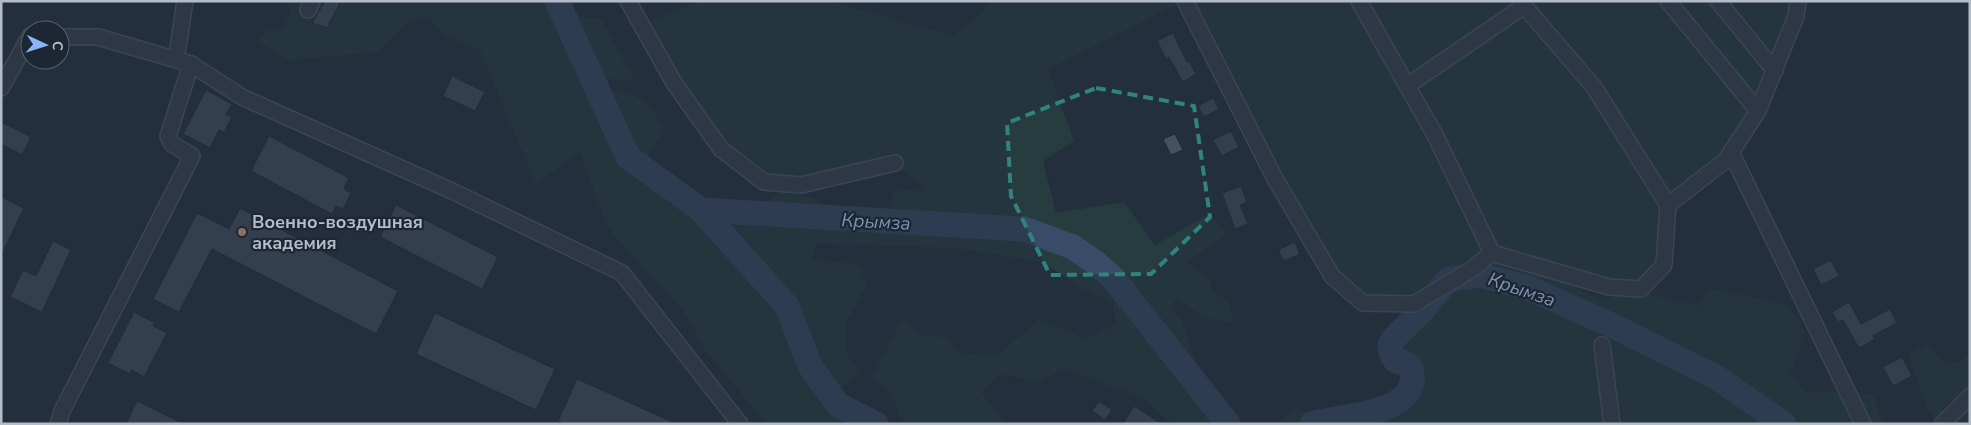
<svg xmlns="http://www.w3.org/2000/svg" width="1971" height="425" font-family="'Nunito Sans',sans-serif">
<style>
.green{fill:#263c3f}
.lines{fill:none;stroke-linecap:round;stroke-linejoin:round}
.river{stroke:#394c67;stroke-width:25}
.building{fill:#455162;stroke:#1f2835}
.minor-casing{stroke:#565f6c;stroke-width:18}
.minor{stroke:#38414e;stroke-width:15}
.marked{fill:none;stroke:#308480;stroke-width:4;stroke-dasharray:10 6;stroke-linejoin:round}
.education-dot{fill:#8d6e63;stroke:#1d2633;stroke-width:2}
.labels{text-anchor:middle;stroke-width:4.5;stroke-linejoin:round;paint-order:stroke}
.poi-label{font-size:18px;font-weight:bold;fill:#b4bcc9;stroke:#1d2633;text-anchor:start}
.water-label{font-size:19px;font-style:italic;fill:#7c92b1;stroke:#1d2633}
</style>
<rect width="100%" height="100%" fill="#242f3e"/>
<g class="green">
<polygon points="285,1 325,1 313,23 326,28 341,1 561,1 559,17 601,18 634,80 608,79 607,90 630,93 650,105 664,130 638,171 669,204 756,217 781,190 822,201 826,220 887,231 893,192 925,188 895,163 801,185 764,182 721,149 642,26 701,1 829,1 953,36 982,13 990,1 1183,1 1048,69 1074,141 1043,161 1056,213 1124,202 1155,245 1210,214 1227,234 1187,262 1210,279 1212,292 1229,301 1234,323 1203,317 1177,298 1170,308 1181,318 1204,389 1210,413 1221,424 1172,424 1143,398 1063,369 1038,382 1000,374 981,392 1006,424 903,424 891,393 872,378 902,319 920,335 947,338 958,352 996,357 1038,320 1087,339 1116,324 1113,303 1080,287 1042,262 958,248 817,243 811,259 860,265 866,286 846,323 846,354 861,372 836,391 862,422 861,424 767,424 706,351 686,315 673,299 614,236 606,223 580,152 536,183 480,50 444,36 428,17 408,22 377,52 289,60 259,42 268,28 281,33 291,12"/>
<polygon points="1185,1 1798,1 1796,16 1726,160 1668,205 1664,265 1641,289 1492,253 1465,274 1488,277 1494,263 1549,274 1602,300 1628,290 1698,306 1708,289 1769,300 1789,306 1806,334 1790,373 1806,393 1843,390 1873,395 1883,424 1278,424 1294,409 1353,420 1401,384 1401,348 1413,304 1363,303 1332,276"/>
<polygon points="1928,344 1940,360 1961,362 1970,353 1970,393 1951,400 1941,409 1959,418 1970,409 1970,424 1939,424 1927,408 1908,354"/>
</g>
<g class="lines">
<g class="river">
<polyline points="557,1 628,157 701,210 1024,229 1073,247 1096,263 1114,279 1228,424"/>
<polyline points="701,210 787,306 810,366 838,405 876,424"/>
<path d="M 1312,424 C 1340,415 1424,416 1411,368 L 1405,363 L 1396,361 L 1391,353 L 1390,345 L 1394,338 L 1420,313 L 1449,279 L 1479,275 L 1526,287 L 1611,325 L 1716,377 L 1784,424"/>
</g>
</g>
<g class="building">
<polygon points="325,1 341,1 327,28 312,23"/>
<polygon points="1173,33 1187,62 1189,61 1196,74 1183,82 1169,57 1166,59 1157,41"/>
<polygon points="452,76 485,92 475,111 443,96"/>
<polygon points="206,90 232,104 226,114 232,117 224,132 219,130 210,148 183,134"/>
<polygon points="1213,98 1219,109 1204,117 1198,106"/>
<polygon points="1,122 31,137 22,155 1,144"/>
<polygon points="1231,131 1239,147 1222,156 1213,140"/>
<polygon points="1175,134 1183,150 1171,155 1163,139"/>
<polygon points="269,136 349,178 344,189 351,193 343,209 336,206 332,214 251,171"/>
<polygon points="1241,186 1247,202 1240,205 1248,224 1235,229 1222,193"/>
<polygon points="1,197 24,208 1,256"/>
<polygon points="396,205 498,257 482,289 380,237"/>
<polygon points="240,208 398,291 376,334 212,249 179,312 153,299 197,213 229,229"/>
<polygon points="53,241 71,250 42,312 10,297 23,270 36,276"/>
<polygon points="1295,242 1300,254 1284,261 1278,250"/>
<polygon points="1831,260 1839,276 1821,285 1813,269"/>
<polygon points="1849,302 1861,324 1890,309 1897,323 1872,336 1875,339 1859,348 1843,320 1838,322 1832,312"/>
<polygon points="134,312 155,323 153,326 167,333 144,377 132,370 130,374 108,363"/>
<polygon points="435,313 555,369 536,410 416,354"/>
<polygon points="1902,357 1912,376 1893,386 1883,367"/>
<polygon points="577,379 677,424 565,424 558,421"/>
<polygon points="137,401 184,424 126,424"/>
<polygon points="1099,401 1112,410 1105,420 1092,411"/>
<polygon points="1134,406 1162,424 1123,424"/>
</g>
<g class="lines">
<defs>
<g id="minor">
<polyline points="628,1 674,83 721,149 764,182 801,185 895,163"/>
<polyline points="1185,1 1274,177 1332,276 1363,303 1414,304 1471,270 1492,253"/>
<polyline points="1359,1 1435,135 1492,253 1609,287 1641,289 1664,265 1668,205 1594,87 1520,1"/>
<polyline points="1668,1 1758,111"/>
<polyline points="1718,1 1775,71"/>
<polyline points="308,10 312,1"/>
<polyline points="60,37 98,37 191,64 242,97 452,191 622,273 740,424"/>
<polyline points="178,48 185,1"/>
<polyline points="1407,86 1524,6"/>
<polyline points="1,88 30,36"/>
<polyline points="1731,152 1863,424"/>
<polyline points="1668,205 1726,160 1758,111 1796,16 1798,1"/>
<polyline points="1602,345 1612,424"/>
<polyline points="58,424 62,411 192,156 172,144 168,136 191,64"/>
<polyline points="1942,424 1970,396"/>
</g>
</defs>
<use href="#minor" class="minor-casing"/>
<use href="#minor" class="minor"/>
</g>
<path d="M0 0H1971V425H0ZM 1096,88 L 1194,106 L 1210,217 L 1151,274 L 1050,275 L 1011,196 L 1007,123 Z" fill="#242f3e" fill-opacity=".55" fill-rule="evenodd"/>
<path class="marked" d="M 1096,88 L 1194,106 L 1210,217 L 1151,274 L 1050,275 L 1011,196 L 1007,123 Z"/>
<circle class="education-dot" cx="242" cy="232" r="5"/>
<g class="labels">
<g class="poi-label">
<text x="252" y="228">Военно-воздушная<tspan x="252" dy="21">академия</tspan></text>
</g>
<g class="water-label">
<text transform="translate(876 221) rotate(3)" y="7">Крымза</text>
<text transform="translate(1522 289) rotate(19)" y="7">Крымза</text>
</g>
</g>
<rect width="1971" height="425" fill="none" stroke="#b4bcc9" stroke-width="5"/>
<g transform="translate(45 45) rotate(94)"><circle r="24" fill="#1d2633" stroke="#59626f"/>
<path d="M0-4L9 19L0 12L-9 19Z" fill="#8ab4f8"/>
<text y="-8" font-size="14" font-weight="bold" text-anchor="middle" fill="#b4bcc9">С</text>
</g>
</svg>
